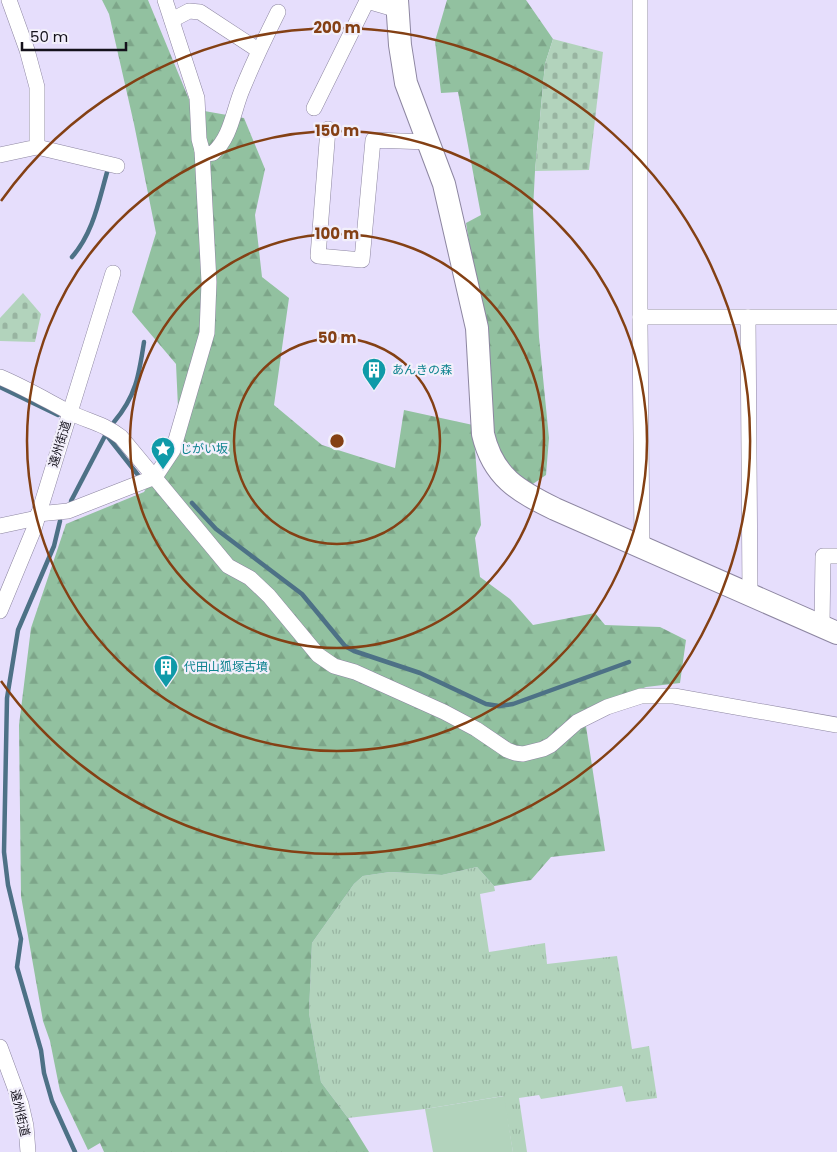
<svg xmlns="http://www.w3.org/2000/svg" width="837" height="1152" font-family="Poppins,'Noto Sans JP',sans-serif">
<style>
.grass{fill:url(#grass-tufts)}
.forest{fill:url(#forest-firs)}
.cemetery{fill:url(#cemetery-stones)}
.pitch{fill:#b2d3bc}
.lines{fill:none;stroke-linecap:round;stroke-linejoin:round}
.stream{stroke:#4d7186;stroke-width:4.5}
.street-casing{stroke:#8d86a1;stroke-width:16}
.secondary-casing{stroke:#8d86a1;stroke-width:24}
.street{stroke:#fff;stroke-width:15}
.secondary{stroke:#fff;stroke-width:22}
.ring{fill:none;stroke:#844014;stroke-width:2.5}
.labels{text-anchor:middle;stroke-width:4.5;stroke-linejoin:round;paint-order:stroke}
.culture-label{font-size:12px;fill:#0d838f;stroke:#f2effb;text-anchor:start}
.street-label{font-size:12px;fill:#14111b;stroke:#f2effb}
.centre{fill:#844014;stroke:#f2effb;stroke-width:2.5}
.ring-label{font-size:15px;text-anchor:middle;font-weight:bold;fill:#844014;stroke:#f2effb;stroke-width:4.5;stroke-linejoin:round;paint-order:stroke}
</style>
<defs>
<pattern id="grass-tufts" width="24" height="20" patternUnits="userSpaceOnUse" patternTransform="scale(1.25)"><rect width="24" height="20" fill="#b2d3bc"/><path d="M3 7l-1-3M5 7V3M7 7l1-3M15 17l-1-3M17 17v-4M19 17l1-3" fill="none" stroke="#98b4a1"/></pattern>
<pattern id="forest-firs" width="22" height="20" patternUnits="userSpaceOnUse" patternTransform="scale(1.25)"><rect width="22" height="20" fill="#92c1a0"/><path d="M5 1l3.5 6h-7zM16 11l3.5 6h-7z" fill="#7da589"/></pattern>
<pattern id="cemetery-stones" width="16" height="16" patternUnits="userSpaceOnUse" patternTransform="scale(1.25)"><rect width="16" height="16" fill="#b2d3bc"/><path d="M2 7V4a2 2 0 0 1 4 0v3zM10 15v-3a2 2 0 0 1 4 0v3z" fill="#98b4a1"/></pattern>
</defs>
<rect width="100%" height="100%" fill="#e6defc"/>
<polygon class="grass" points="477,867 494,886 495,891 480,894 489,952 545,943 547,964 617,956 632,1049 649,1046 657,1098 626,1102 622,1086 541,1099 539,1095 519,1098 527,1152 513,1152 503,1096 425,1109 348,1118 321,1082 309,1013 312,943 354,884 363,876 390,872 442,875"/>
<g class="forest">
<polygon points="102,0 148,0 193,109 244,118 265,169 255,215 262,277 289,298 274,405 322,445 395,468 404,410 473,425 481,525 475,538 480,577 510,599 533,625 595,613 605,625 660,627 686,640 680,683 646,687 584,713 605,851 551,857 531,880 494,886 477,867 442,875 390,872 363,876 354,884 312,943 309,1013 321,1082 348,1118 369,1152 104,1152 100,1143 88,1150 60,1091 50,1041 43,1021 21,896 19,725 31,628 66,524 144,492 179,429 176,364 132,312 156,233 134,124 109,14"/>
<polygon points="447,0 526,0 553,39 545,64 535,171 533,210 539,337 549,438 546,475 530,486 494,452 487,356 466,223 481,215 458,92 441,93 435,41"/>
</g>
<g class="cemetery">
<polygon points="553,39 603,52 589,170 535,171 545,64"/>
<polygon points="23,293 41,314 35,342 0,341 0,318"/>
</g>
<polygon class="pitch" points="504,1096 513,1152 433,1152 425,1109"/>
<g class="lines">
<g class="stream">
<path d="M 72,257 C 94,232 99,199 108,169"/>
<polyline points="0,387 58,415"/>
<path d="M 114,422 C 136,396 139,375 144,342"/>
<polyline points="108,437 138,475"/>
<polyline points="71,501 107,432"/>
<polyline points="192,503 216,529 302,594 345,646 354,651 420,673 486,704 499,706 513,704 629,662"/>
<polyline points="60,521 54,546 18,630 7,698 4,852 8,885 21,939 17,967 41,1050 44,1073 52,1101 75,1152"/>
</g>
<defs>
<g id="street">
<path d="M 165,0 L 197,98 L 199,139 L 202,150 L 207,154 L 213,153 C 231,137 233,112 242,90 C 253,63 265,38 278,12"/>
<polyline points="640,0 640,324 642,547"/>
<polyline points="172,20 189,11 200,12 258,50"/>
<polyline points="314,108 367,1 398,10"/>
<polyline points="328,129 318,256 362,260 373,140 428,142"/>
<polyline points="37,147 117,166"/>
<polyline points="0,155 37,147 37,87 27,50 9,0"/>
<polyline points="640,317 837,317"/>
<polyline points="748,317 750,595"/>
<path d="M 0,377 C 24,387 46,400 69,412 C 89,422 103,423 121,437 L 228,566 L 250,578 L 269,596 L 318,655 L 334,666 L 355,672 L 444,712 L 476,729 L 507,750 L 515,753 L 523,754 L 543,749 L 551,745 L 577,722 L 607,707 L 641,696 L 674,696 L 837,725"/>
<polyline points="38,514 68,511 155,477 173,450 207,333 209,282 202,150"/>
<polyline points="0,526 37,518"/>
<polyline points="0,611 34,529 113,273"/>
<polyline points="822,626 823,556 837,556"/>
<polyline points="0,1047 21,1104 26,1126 28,1152"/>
</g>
<path id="secondary" d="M 397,0 L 400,45 L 406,83 L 444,184 L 477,328 L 483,434 C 493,477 518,491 555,509 L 837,633"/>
</defs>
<use href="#street" class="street-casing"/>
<use href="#secondary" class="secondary-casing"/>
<use href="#street" class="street"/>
<use href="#secondary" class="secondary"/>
</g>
<g class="ring">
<circle cx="337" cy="441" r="103"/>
<circle cx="337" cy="441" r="207"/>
<circle cx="337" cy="441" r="310"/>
<path d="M1 201A413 413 0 1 1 1 681"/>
</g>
<defs>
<symbol id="building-pin" viewBox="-11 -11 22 30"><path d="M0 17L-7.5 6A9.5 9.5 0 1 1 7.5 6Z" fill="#0f9aa8" stroke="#f2effb"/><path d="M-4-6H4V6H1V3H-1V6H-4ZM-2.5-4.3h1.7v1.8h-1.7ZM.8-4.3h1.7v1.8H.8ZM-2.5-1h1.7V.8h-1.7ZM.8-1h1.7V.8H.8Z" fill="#fff"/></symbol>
<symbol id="sight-pin" viewBox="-11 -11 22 30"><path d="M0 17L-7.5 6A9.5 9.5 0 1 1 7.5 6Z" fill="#0f9aa8" stroke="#f2effb"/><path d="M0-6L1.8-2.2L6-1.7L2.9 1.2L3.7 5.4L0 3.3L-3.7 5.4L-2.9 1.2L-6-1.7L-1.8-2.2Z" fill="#fff"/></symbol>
</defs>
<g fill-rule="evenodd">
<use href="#building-pin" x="360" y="356" width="28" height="38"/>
<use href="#sight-pin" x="149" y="435" width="28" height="38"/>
<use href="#building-pin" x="152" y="653" width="28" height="38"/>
</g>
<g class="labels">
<g class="culture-label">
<text x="392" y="374">あんきの森</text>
<text x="180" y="453">じがい坂</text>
<text x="184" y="671">代田山狐塚古墳</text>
</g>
<g class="street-label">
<text transform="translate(60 444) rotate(-73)" y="4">遠州街道</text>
<text transform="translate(20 1113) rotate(77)" y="4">遠州街道</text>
</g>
</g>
<circle cx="337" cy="441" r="8" class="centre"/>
<g class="ring-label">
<text x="337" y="33">200 m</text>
<text x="337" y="136">150 m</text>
<text x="337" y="239">100 m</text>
<text x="337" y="343">50 m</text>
</g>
<path d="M22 42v8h104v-8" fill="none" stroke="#14111b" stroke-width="2.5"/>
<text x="30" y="42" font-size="15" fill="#14111b" stroke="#f2effb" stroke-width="4" paint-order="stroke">50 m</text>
</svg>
